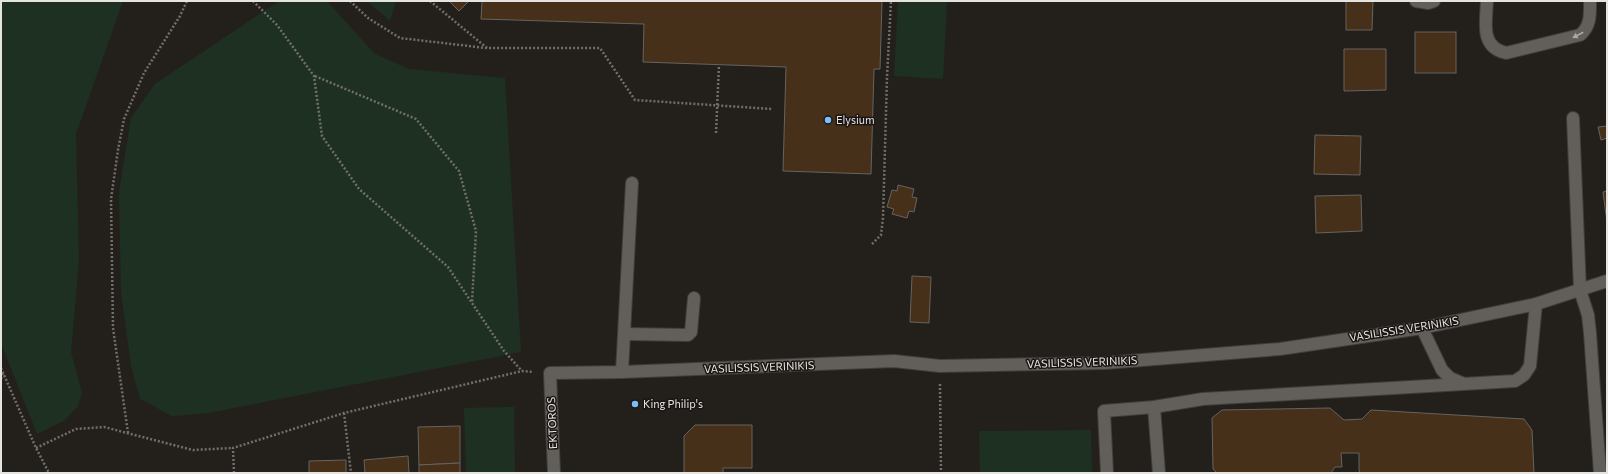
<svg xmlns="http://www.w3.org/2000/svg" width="1608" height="474" font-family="Commissioner,sans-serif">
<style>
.green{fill:#1d3021}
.building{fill:#473019;stroke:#67635f}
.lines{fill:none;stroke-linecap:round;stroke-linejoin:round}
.minor-casing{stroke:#403e3b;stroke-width:14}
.path{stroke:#716e6b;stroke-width:2.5;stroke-dasharray:2 2;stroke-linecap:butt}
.minor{stroke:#625e5a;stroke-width:12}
.oneway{fill:#aba8a4}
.poi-dot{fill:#7bbef9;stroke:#1a1613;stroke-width:1.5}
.labels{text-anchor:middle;stroke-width:3;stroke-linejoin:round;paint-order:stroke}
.poi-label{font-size:11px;fill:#e6e4e1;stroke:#1a1613;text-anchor:start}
.street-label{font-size:11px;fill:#e6e4e1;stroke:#1a1613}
</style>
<rect width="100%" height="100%" fill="#23201c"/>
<g class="green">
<polygon points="1,1 123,1 76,134 79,261 71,352 82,393 78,406 65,420 37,434 1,343"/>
<polygon points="279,1 327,1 375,54 409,69 505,78 521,352 208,413 172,416 140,399 131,366 121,292 119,192 131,118 155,84"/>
<polygon points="367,1 396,1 390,21 368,2"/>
<polygon points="898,1 947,1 943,79 894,76"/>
<polygon points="514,407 515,473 466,473 464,408"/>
<polygon points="1091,430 1092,473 980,473 979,431"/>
</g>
<g class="building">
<polygon points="449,1 469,1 459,11"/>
<polygon points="482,1 882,1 880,69 874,69 871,174 783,171 786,67 643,62 644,24 481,19"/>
<polygon points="1346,1 1373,1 1372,30 1346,30"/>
<rect x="1415" y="32" width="41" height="41"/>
<polygon points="1344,49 1386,49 1386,90 1344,91"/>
<polygon points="1607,126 1607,138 1601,140 1598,127"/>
<polygon points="1315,135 1361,136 1360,175 1314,174"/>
<polygon points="898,185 914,189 912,197 917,198 914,212 909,211 907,218 892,214 894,209 887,207 892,190 897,191"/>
<polygon points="1607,191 1607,222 1603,192"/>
<polygon points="1361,195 1362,231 1316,233 1315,196"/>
<polygon points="912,276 931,277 929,323 910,322"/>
<polygon points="1330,408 1344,420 1362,419 1371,410 1524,419 1532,430 1534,473 1361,473 1359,471 1359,453 1341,453 1342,467 1335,467 1331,473 1217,473 1213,469 1212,418 1222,410"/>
<polygon points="695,425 752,425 752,468 723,468 723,473 684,473 684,436"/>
<polygon points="460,426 460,463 419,465 418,427"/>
<polygon points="408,456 409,473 365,473 364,460"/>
<polygon points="346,460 346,473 309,473 309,461"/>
<polygon points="460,463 460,473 419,473 419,465"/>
</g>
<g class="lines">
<defs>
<g id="minor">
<polyline points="1416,1 1428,3 1434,1"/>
<path d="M 1487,1 C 1486,23 1480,47 1506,53 L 1580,35 C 1591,26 1590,14 1590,1"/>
<polyline points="1573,118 1580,290 1588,315 1590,333 1600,473"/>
<polyline points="1422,328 1442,370 1450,378 1462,383"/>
<polyline points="625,334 688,335 691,332 694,298"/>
<polyline points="622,372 632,183"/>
<polyline points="1154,407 1159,473"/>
<polyline points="554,473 550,373 622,372 894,361 940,366 1105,363 1280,349 1422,328 1536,304 1607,281"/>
<polyline points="1107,473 1104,411 1154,407 1203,399 1515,381 1524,375 1530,366 1536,304"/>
</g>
</defs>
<use href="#minor" class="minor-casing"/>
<g class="path">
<polyline points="253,1 277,25 314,76 322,136 359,189 448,267 504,351 522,371"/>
<polyline points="350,1 368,18 400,38 486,48"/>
<polyline points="430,1 487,48 600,48 635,100 772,109"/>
<polyline points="315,76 416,119 459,171 476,231 472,302"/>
<polyline points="716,133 719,65"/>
<polyline points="872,244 881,235 883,218 887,77 891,1"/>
<polyline points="1,368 36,448 49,473"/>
<polyline points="1,379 3,373"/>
<polyline points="940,384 941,473"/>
<polyline points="344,413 351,473"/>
<polyline points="128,433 113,328 111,199 118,150 124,119 144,73 180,16 187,1"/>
<polyline points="36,448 76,429 104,427 193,450 233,448"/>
<polyline points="234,473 233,448 344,413 522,371 533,372"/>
</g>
<use href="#minor" class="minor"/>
</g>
<defs><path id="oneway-solid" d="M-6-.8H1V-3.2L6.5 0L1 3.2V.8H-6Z"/></defs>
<use class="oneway" href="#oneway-solid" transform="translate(1578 35) rotate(152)"/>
<g class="poi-dot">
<circle cx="828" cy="120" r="4"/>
<circle cx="635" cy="404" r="4"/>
</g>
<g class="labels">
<g class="poi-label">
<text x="836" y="124">Elysium</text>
<text x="643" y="408">King Philip's</text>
</g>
<g class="street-label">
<text transform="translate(1404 329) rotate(-9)" y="4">VASILISSIS VERINIKIS</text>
<text transform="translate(1082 362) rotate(-2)" y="4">VASILISSIS VERINIKIS</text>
<text transform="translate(759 367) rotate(-2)" y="4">VASILISSIS VERINIKIS</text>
<text transform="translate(552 423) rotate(-92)" y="4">EKTOROS</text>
</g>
</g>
<rect width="1608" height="474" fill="none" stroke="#e6e4e1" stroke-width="4"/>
</svg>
